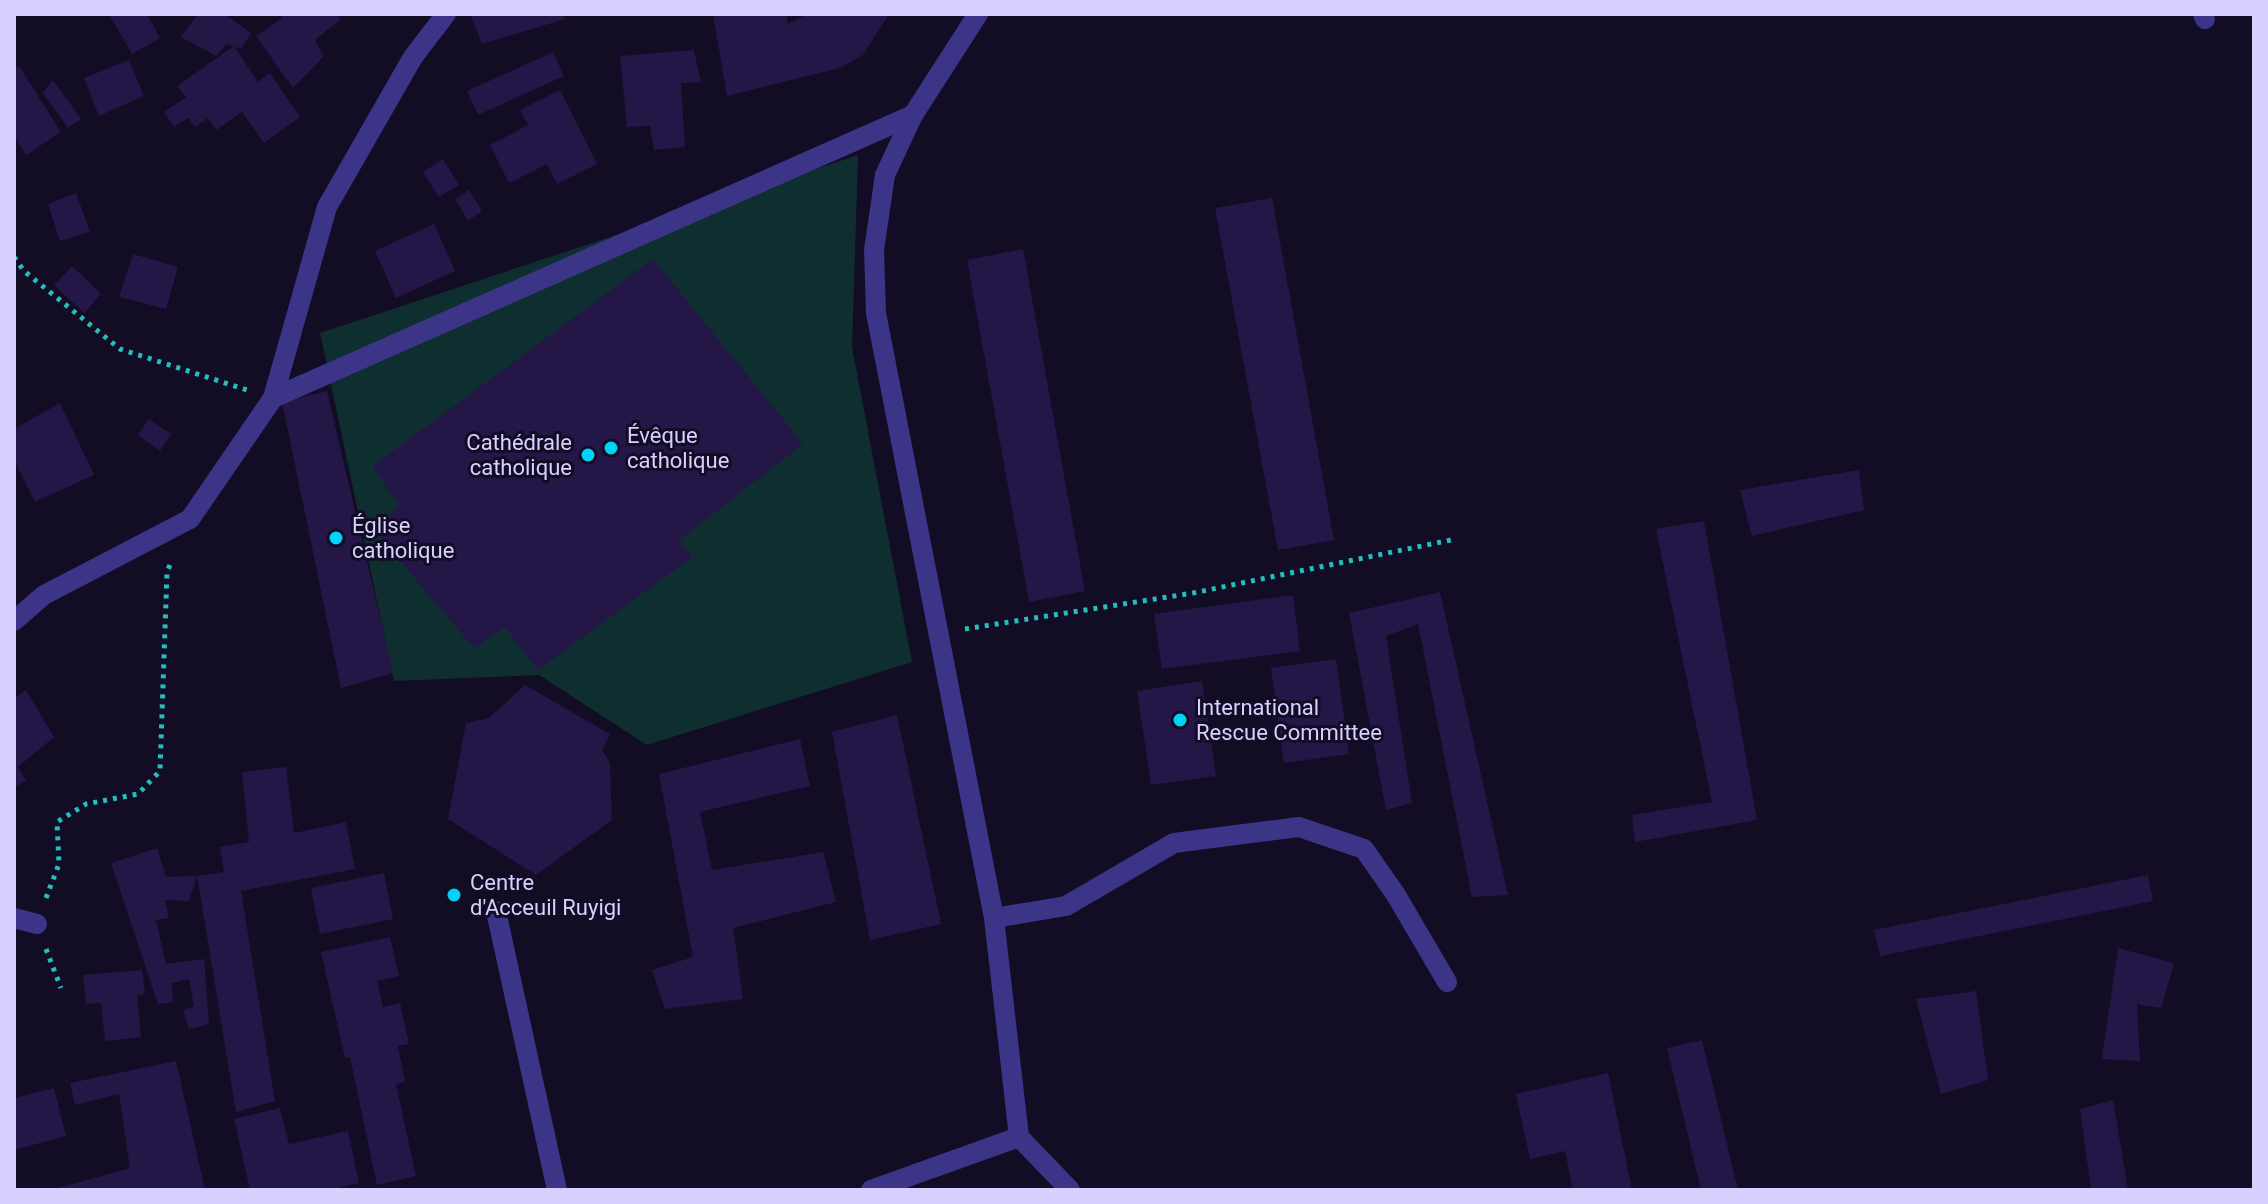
<svg xmlns="http://www.w3.org/2000/svg" width="2268" height="1204" font-family="Roboto,sans-serif">
<style>
.green{fill:#0f2e2f}
.building{fill:#241747}
.lines{fill:none;stroke-linecap:round;stroke-linejoin:round}
.path{stroke:#25bebe;stroke-width:5;stroke-dasharray:4 6;stroke-linecap:butt}
.minor{stroke:#3c3487;stroke-width:20}
.poi-dot{fill:#00d3fb;stroke:#120c24;stroke-width:3}
.labels{text-anchor:middle;stroke-width:6;stroke-linejoin:round;paint-order:stroke}
.poi-label{font-size:22px;fill:#d8d0ff;stroke:#120c24;text-anchor:start}
</style>
<rect width="100%" height="100%" fill="#120c24"/>
<polygon class="green" points="858,155 852,347 912,662 647,745 539,675 394,681 320,333"/>
<g class="building">
<polygon points="109,14 147,14 160,38 132,54"/>
<polygon points="198,14 224,14 251,33 241,49 227,44 216,56 181,37"/>
<polygon points="279,14 337,14 341,19 315,40 324,56 293,88 256,36 282,18"/>
<polygon points="470,14 563,14 565,19 482,44"/>
<polygon points="713,14 786,14 788,24 807,14 889,14 863,55 840,68 727,96"/>
<polygon points="234,46 258,82 270,73 300,117 264,143 242,112 216,130 208,118 195,127 188,118 174,127 164,112 186,97 177,86"/>
<polygon points="694,50 701,82 681,83 685,147 654,150 650,126 627,127 620,56"/>
<polygon points="553,52 564,76 478,115 467,91"/>
<polygon points="129,60 144,96 99,116 84,78"/>
<polygon points="19,66 61,132 26,155 14,135 14,70"/>
<polygon points="53,80 81,119 68,128 43,93"/>
<polygon points="560,90 597,164 557,184 547,164 509,183 490,145 528,125 520,110"/>
<polygon points="443,159 459,185 439,197 423,172"/>
<polygon points="469,190 482,211 468,221 455,199"/>
<polygon points="76,193 90,232 60,241 48,204"/>
<polygon points="1272,198 1334,540 1278,550 1215,208"/>
<polygon points="434,224 455,271 396,298 375,251"/>
<polygon points="1023,249 1085,591 1029,602 967,260"/>
<polygon points="133,254 178,267 166,309 119,297"/>
<polygon points="653,259 803,444 679,540 692,557 538,670 505,627 474,648 374,530 399,506 373,466"/>
<polygon points="72,266 101,294 84,313 54,285"/>
<polygon points="327,391 393,673 341,688 282,402"/>
<polygon points="60,403 94,475 35,502 14,460 14,429"/>
<polygon points="149,419 171,434 160,451 138,435"/>
<polygon points="1859,470 1864,510 1752,536 1740,490"/>
<polygon points="1704,521 1757,820 1635,842 1632,815 1712,802 1656,529"/>
<polygon points="1440,592 1508,895 1472,897 1418,624 1386,636 1412,803 1386,810 1349,613"/>
<polygon points="1293,595 1300,651 1162,669 1154,614"/>
<polygon points="1336,659 1349,754 1284,763 1271,668"/>
<polygon points="1202,681 1216,776 1151,785 1137,691"/>
<polygon points="525,685 610,734 602,750 610,763 612,820 536,875 448,819 466,723 489,718"/>
<polygon points="26,690 54,737 18,767 26,781 14,787 14,699"/>
<polygon points="897,715 941,924 870,940 832,732"/>
<polygon points="800,739 810,786 700,812 712,870 823,852 836,902 733,928 743,999 665,1009 652,970 693,957 659,774"/>
<polygon points="286,767 294,833 346,822 355,869 241,891 275,1101 236,1112 197,876 189,901 165,900 169,918 156,920 166,964 204,959 209,1024 189,1029 183,1010 194,1006 189,979 172,983 173,1002 158,1004 111,863 157,848 166,877 197,876 224,872 220,847 249,842 242,772"/>
<polygon points="384,873 393,919 320,934 311,888"/>
<polygon points="2148,875 2153,901 1880,956 1874,930"/>
<polygon points="390,937 399,976 377,981 383,1007 400,1003 409,1044 398,1046 405,1082 396,1084 416,1176 377,1185 350,1057 345,1058 321,952"/>
<polygon points="2118,948 2174,963 2161,1008 2137,1004 2140,1061 2102,1059"/>
<polygon points="142,970 145,994 137,995 141,1037 105,1041 101,1003 86,1004 83,975"/>
<polygon points="1976,991 1988,1080 1941,1094 1916,999"/>
<polygon points="1702,1040 1738,1190 1701,1190 1667,1048"/>
<polygon points="176,1061 205,1190 51,1190 130,1168 119,1094 75,1105 70,1083"/>
<polygon points="1608,1073 1632,1190 1573,1190 1565,1151 1530,1159 1516,1094"/>
<polygon points="54,1088 66,1136 14,1150 14,1098"/>
<polygon points="2113,1100 2128,1190 2091,1190 2080,1109"/>
<polygon points="280,1108 289,1144 348,1131 359,1183 329,1190 250,1190 234,1119"/>
</g>
<g class="lines">
<g class="path">
<polyline points="14,257 24,271 120,349 247,390"/>
<polyline points="965,629 1193,593 1451,540"/>
<polyline points="46,898 59,864 57,822 86,804 138,794 160,771 167,572 172,560"/>
<polyline points="46,949 61,988"/>
</g>
<g class="minor">
<polyline points="978,14 913,115 885,175 874,250 876,313 994,918 1019,1137 1070,1190"/>
<polyline points="2203,14 2205,19"/>
<polyline points="273,398 327,207 413,57 446,14"/>
<polyline points="14,621 44,595 190,519 273,398 913,115"/>
<polyline points="496,911 557,1190"/>
<polyline points="14,918 37,924"/>
<polyline points="994,918 1066,906 1174,843 1299,827 1364,849 1396,895 1447,982"/>
<polyline points="871,1190 1019,1137"/>
</g>
</g>
<g class="poi-dot">
<circle cx="611" cy="448" r="8"/>
<circle cx="588" cy="455" r="8"/>
<circle cx="336" cy="538" r="8"/>
<circle cx="1180" cy="720" r="8"/>
<circle cx="454" cy="895" r="8"/>
</g>
<g class="labels">
<g class="poi-label">
<text x="627" y="443">Évêque<tspan x="627" dy="25">catholique</tspan></text>
<text x="572" y="450" text-anchor="end">Cathédrale<tspan x="572" dy="25">catholique</tspan></text>
<text x="352" y="533">Église<tspan x="352" dy="25">catholique</tspan></text>
<text x="1196" y="715">International<tspan x="1196" dy="25">Rescue Committee</tspan></text>
<text x="470" y="890">Centre<tspan x="470" dy="25">d'Acceuil Ruyigi</tspan></text>
</g>
</g>
<rect width="2268" height="1204" fill="none" stroke="#d8d0ff" stroke-width="32"/>
</svg>
